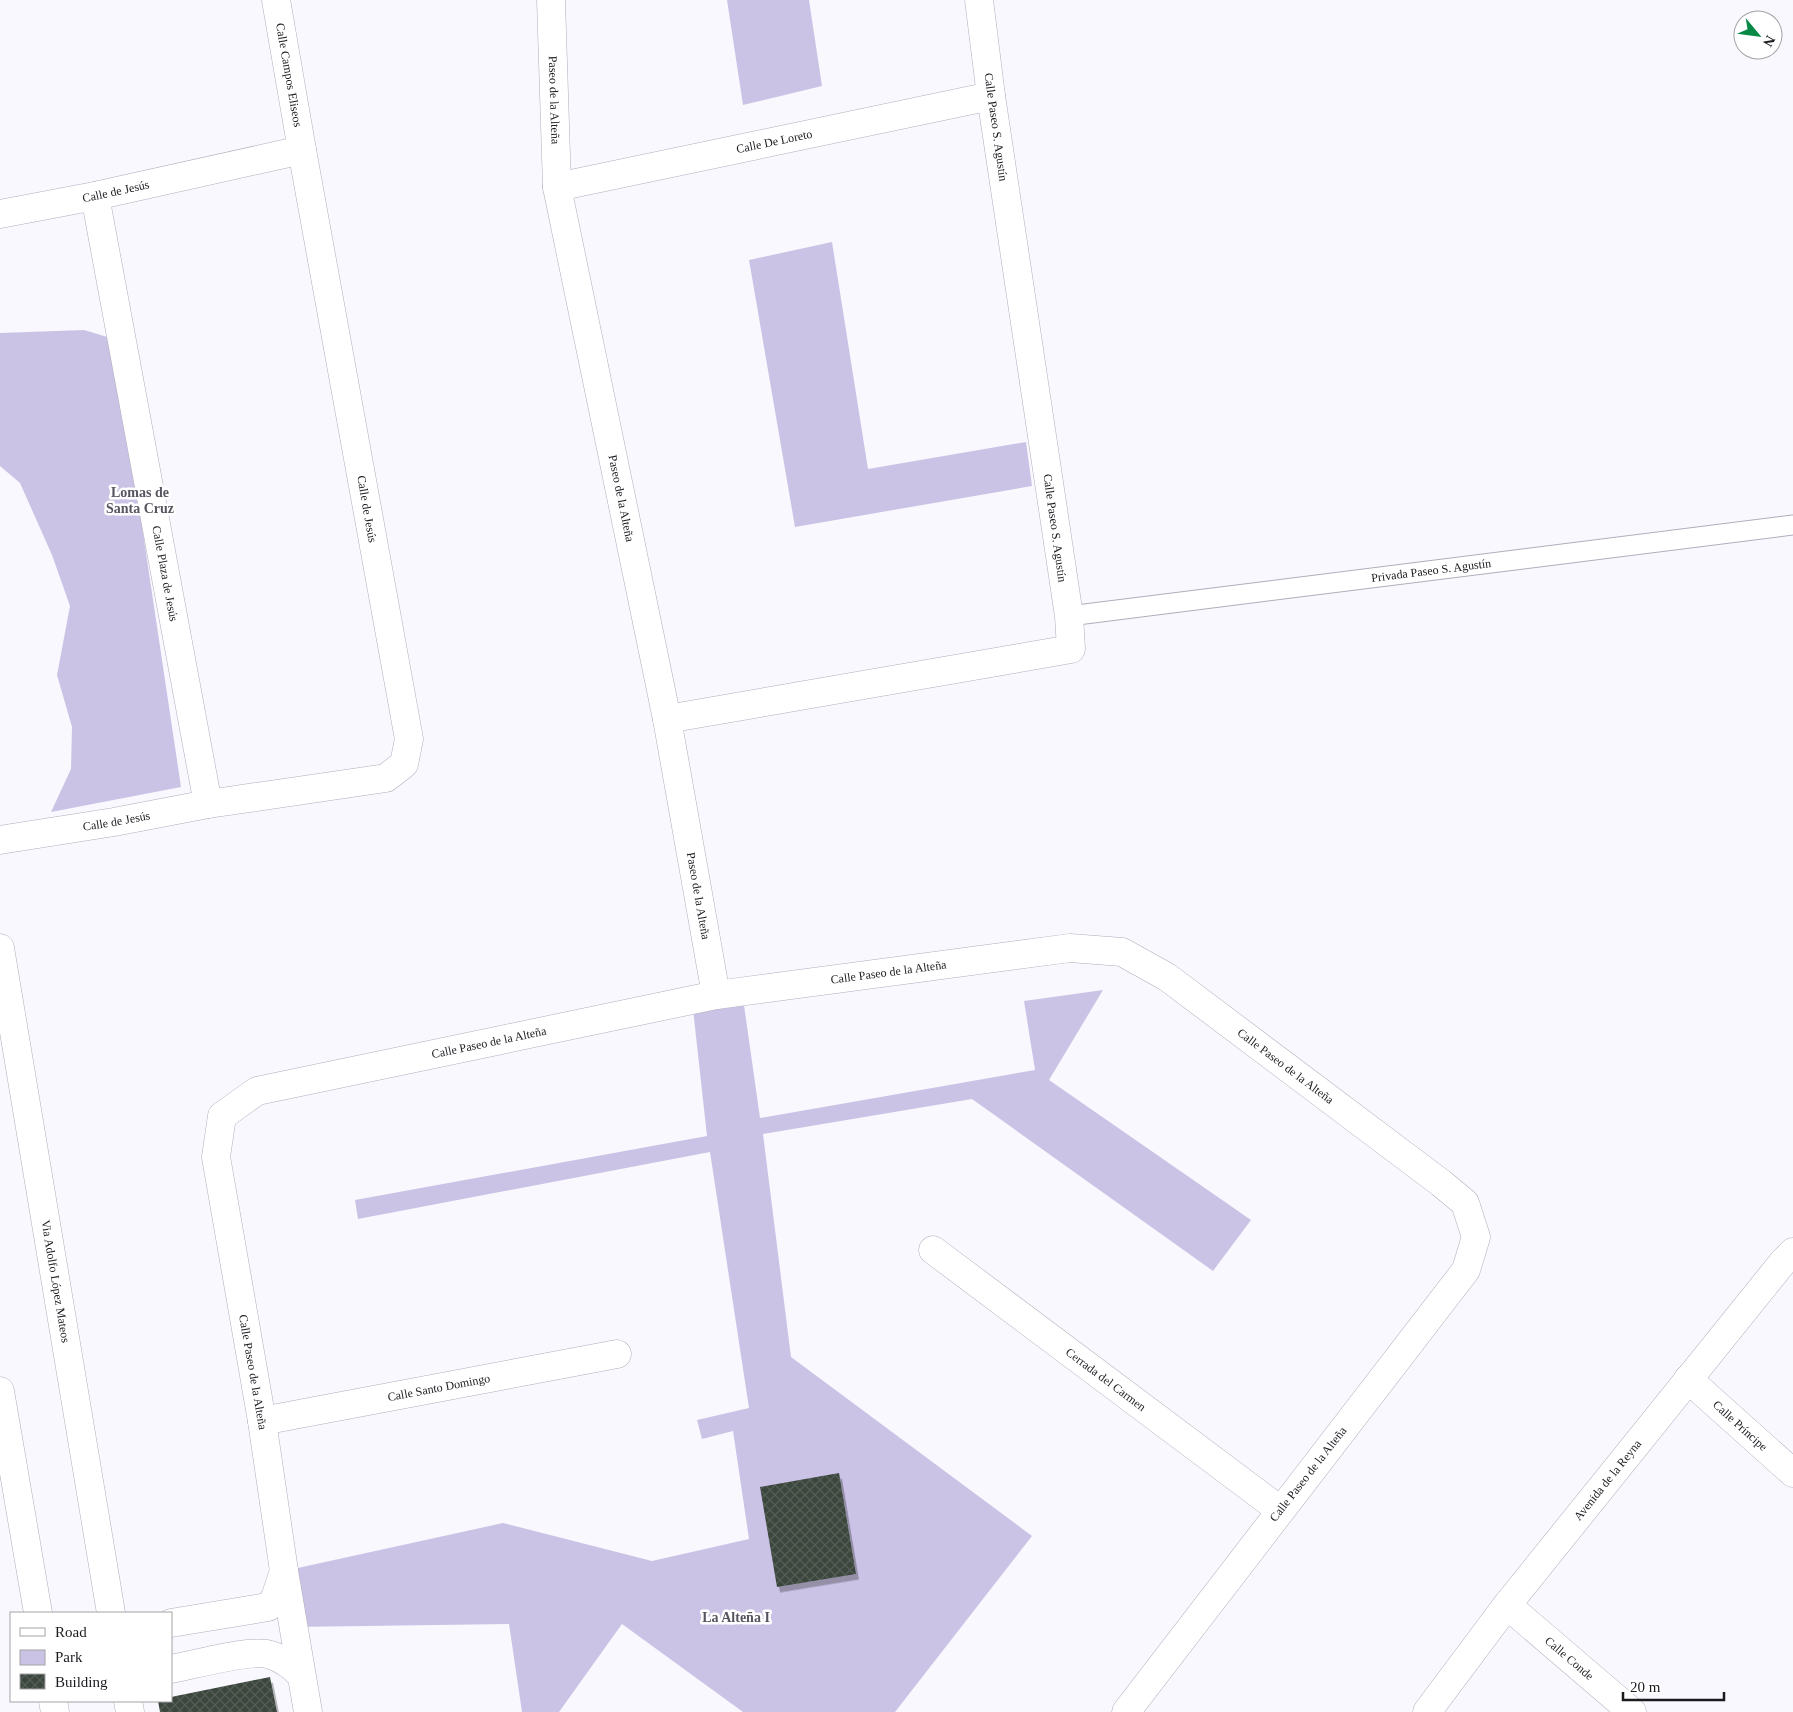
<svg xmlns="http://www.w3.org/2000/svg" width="1793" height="1712" font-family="'Times New Roman',serif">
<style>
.park{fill:#cbc3e5}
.building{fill:url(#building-cross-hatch);filter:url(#shadow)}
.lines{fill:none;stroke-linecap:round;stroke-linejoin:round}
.service-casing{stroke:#b1adbc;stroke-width:21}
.minor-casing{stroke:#b1adbc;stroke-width:29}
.secondary-casing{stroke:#b1adbc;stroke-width:29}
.service{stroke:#fff;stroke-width:19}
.minor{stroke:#fff;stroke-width:28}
.secondary{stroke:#fff;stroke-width:28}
.labels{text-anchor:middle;stroke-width:5;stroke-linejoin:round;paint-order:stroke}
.street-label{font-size:12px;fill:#1b1a1f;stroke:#fff}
.neighbourhood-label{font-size:14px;font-weight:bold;fill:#575460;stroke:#fff}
</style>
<defs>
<pattern id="building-cross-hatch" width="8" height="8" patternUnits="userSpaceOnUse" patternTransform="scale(1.25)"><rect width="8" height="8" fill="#3b463e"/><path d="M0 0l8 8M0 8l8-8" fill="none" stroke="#555d57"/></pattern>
<filter id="shadow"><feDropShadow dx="3" dy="5.5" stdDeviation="0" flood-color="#0004"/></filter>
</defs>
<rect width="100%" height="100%" fill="#f9f8fe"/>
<g class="park">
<polygon points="727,0 809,0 822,86 743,105"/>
<polygon points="832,242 868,469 1026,442 1032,486 795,527 749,260"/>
<polygon points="84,330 114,339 181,787 51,812 71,769 72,727 57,675 70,606 52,555 20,483 0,466 0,333"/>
<polygon points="1103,990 1049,1080 1251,1220 1213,1271 972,1099 763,1134 791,1357 1032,1536 895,1712 743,1712 622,1624 559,1712 522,1712 509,1624 293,1627 284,1571 503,1523 652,1561 749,1539 733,1431 702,1439 697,1420 749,1408 710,1152 358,1219 355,1200 707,1136 692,1000 742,991 760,1118 1035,1070 1024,1001"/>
</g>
<g class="building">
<polygon points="839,1473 856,1574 777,1587 760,1487"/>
<polygon points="270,1677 277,1712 160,1712 158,1701 171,1701 171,1697"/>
</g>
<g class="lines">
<defs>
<g id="service">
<path id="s1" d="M 1069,616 L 1793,525"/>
</g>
<g id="minor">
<path id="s2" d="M 551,0 L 557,187 L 667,719 L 716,995"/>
<path id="s3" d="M 557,187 L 991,96"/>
<path id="s4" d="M 95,196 L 208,804"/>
<path id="s5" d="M 0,214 L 95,196 L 302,150"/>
<polyline points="667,719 1071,649 1069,616 991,96 979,0"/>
<path id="s6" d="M 0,840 L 114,822 L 208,804 L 386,778 L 404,764 L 409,739 L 302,150 L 276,0"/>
<path id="s7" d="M 933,1250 L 1280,1510"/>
<path id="s8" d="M 1688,1379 L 1793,1473"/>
<path id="s9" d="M 262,1421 L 617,1354"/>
<path id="s10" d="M 1507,1605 L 1632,1712"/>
<polyline points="171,1623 268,1607 275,1598 284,1571"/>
<path d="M 171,1669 C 194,1665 252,1648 271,1655 C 283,1659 291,1665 300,1674"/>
<path id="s11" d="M 308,1712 L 284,1571 L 262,1421 L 216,1157 L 222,1116 L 257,1091 L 716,995 L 1070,948 L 1122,952 L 1167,977 L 1441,1183 L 1465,1203 L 1476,1237 L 1466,1270 L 1126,1712"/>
<path id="s12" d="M 1427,1712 L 1507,1605 L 1783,1262 L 1793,1252"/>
</g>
<g id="secondary">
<path id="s13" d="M 0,948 L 111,1613"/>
<polyline points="0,1391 38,1613"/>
<polyline points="53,1701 55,1712"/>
<polyline points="128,1701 130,1712"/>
</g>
</defs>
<use href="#service" class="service-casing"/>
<use href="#minor" class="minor-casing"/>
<use href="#secondary" class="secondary-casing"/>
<use href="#service" class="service"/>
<use href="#minor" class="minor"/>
<use href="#secondary" class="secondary"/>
</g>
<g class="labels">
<g class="street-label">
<text transform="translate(289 75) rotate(80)" y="4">Calle Campos Eliseos</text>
<text dy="4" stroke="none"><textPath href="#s2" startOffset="100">Paseo de la Alteña</textPath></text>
<text transform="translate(996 127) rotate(82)" y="4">Calle Paseo S. Agustín</text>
<text dy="4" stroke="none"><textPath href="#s3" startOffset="222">Calle De Loreto</textPath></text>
<text dy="4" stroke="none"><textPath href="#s5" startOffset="118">Calle de Jesús</textPath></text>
<text dy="4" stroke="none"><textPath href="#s2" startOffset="505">Paseo de la Alteña</textPath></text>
<text transform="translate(367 509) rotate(80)" y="4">Calle de Jesús</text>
<text transform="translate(1055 528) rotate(82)" y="4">Calle Paseo S. Agustín</text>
<text dy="4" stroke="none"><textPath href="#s1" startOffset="365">Privada Paseo S. Agustín</textPath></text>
<text dy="4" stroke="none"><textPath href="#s4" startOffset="384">Calle Plaza de Jesús</textPath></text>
<text dy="4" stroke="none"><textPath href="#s6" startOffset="118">Calle de Jesús</textPath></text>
<text dy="4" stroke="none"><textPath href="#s2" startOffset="910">Paseo de la Alteña</textPath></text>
<text dy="4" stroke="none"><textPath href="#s11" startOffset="1290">Calle Paseo de la Alteña</textPath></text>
<text dy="4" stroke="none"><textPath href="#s11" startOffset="884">Calle Paseo de la Alteña</textPath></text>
<text dy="4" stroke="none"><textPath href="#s11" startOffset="1725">Calle Paseo de la Alteña</textPath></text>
<text dy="4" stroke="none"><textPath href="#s13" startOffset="338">Via Adolfo López Mateos</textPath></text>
<text transform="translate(253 1372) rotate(80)" y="4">Calle Paseo de la Alteña</text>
<text dy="4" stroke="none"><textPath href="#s7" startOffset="216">Cerrada del Carmen</textPath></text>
<text dy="4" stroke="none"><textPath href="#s9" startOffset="180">Calle Santo Domingo</textPath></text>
<text dy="4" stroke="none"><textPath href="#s8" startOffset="70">Calle Príncipe</textPath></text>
<text transform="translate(1308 1474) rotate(-52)" y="4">Calle Paseo de la Alteña</text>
<text dy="4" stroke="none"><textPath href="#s12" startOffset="294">Avenida de la Reyna</textPath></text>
<text dy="4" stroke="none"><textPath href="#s10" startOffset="82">Calle Conde</textPath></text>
</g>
<g class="neighbourhood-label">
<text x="140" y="497">Lomas de<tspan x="140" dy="16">Santa Cruz</tspan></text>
<text x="736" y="1622">La Alteña I</text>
</g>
</g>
<rect x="10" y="1612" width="162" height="90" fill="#ffffff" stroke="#a4a3a5"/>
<rect x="20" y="1628" width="25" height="8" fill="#ffffff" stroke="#a4a3a5"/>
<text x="55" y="1637" font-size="15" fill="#1b1a1f">Road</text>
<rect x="20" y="1650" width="25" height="15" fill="#cbc3e5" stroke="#a4a3a5"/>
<text x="55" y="1662" font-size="15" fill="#1b1a1f">Park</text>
<rect x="20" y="1674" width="25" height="15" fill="url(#building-cross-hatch)" stroke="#a4a3a5"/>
<text x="55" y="1687" font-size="15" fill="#1b1a1f">Building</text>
<g transform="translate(1758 35) rotate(119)"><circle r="24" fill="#ffffff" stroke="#a4a3a5"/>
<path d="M0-4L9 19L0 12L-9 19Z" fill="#078945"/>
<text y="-8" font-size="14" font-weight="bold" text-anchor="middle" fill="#1b1a1f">N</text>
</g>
<path d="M1623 1692v8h101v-8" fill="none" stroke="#1b1a1f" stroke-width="2.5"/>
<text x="1630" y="1692" font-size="15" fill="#1b1a1f" stroke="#ffffff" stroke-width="4" paint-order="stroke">20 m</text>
</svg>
